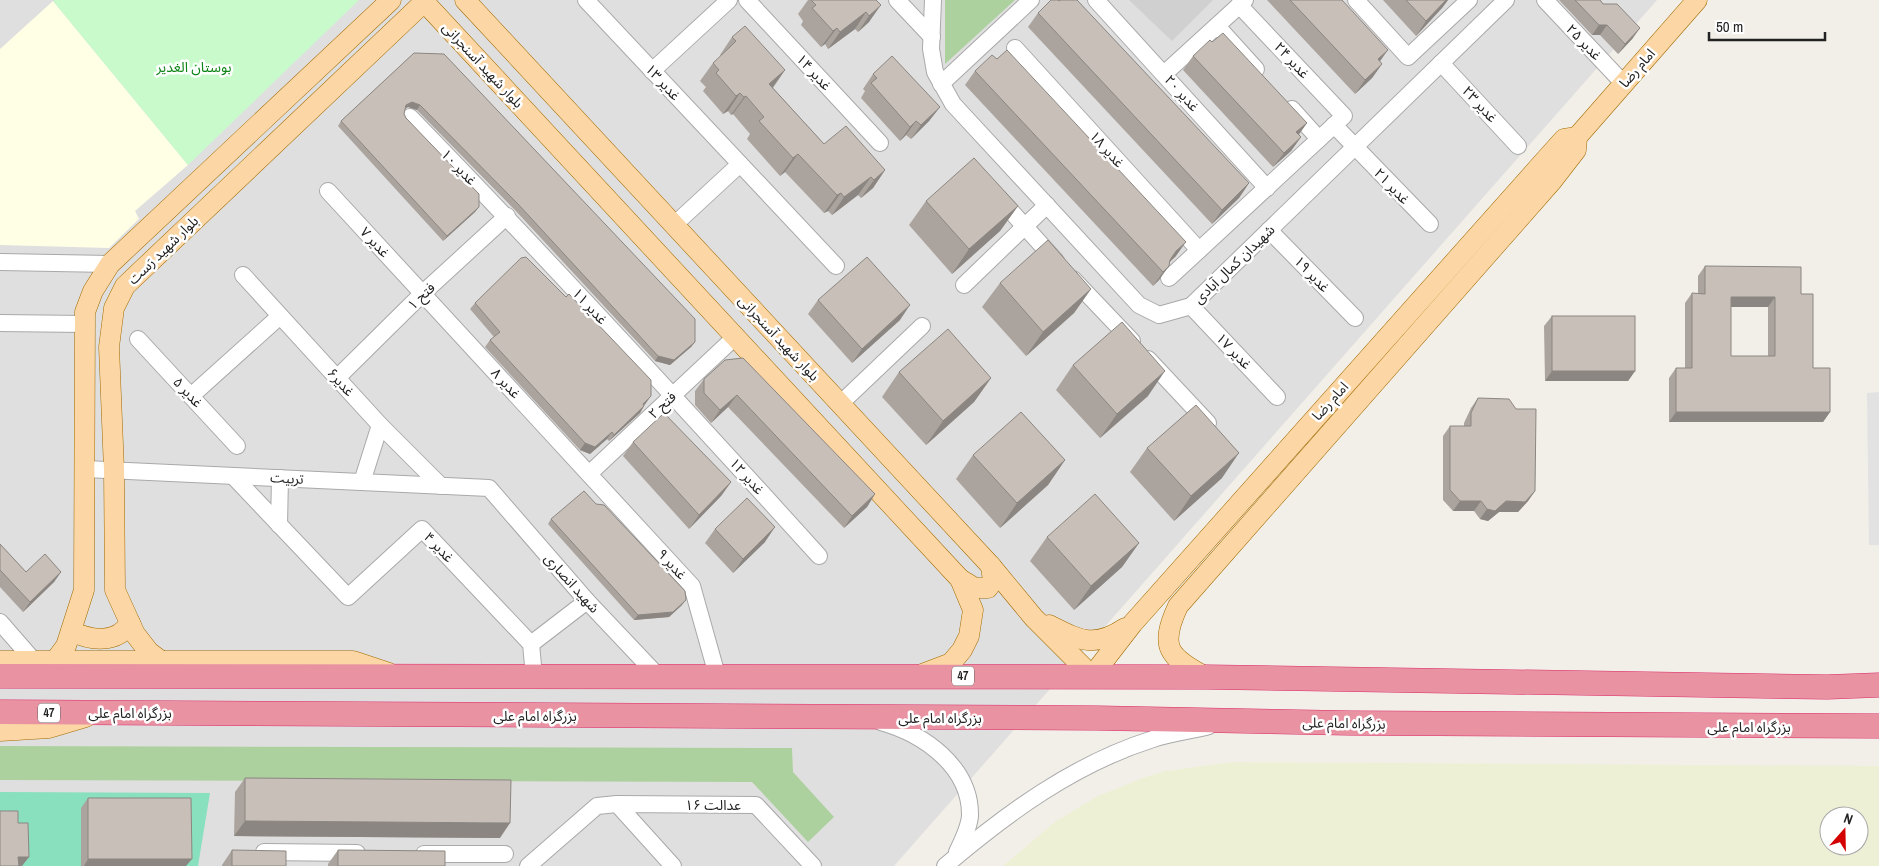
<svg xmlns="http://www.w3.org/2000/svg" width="1879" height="866" font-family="'Archivo Narrow','Noto Sans Arabic',sans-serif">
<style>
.residential{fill:#e0dfdf}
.education{fill:#ffffe5}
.religious{fill:#d0d0d0}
.farmland{fill:#eef0d5;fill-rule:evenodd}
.forest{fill:#add19e}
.park{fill:#c8facc}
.pitch{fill:#88e0be}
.parking{fill:#e2e2e2}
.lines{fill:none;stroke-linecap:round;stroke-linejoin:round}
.minor-casing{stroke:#a9a9a9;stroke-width:18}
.major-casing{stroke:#a06b00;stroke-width:21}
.highway-casing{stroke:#dc2a67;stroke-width:25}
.minor{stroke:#fff;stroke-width:16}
.major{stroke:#fcd6a4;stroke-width:20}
.highway{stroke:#e892a2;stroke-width:24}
.wall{fill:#aba49e;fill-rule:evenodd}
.shaded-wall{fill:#8b8681}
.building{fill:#c7bfb8;stroke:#8b8681;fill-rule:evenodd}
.labels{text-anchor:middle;stroke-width:5;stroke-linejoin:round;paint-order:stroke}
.shield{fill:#fff;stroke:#646464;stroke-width:1}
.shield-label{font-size:12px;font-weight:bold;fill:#222}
.street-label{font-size:14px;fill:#222;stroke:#fff}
.park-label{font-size:14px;fill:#0c8416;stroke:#fff}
</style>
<rect width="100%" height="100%" fill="#f2efe9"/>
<polygon class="residential" points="0,0 1657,0 894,866 0,866"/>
<polygon class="education" points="53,1 188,165 135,211 139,219 109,248 0,245 0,49"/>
<polygon class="religious" points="1129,0 1213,0 1172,41"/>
<path class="farmland" d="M 1233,762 L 1879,766 L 1879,866 L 1003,866 L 1056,821 L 1098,796 L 1143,778 L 1165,771 ZM 1829,816 L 1859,816 L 1859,846 L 1829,846 Z"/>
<g class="forest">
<polygon points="945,0 1015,0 945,64"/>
<polygon points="0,746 792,748 793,772 834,817 808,842 752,782 0,780"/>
</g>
<polygon class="park" points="55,0 359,0 188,165 53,1"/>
<polygon class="pitch" points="0,792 210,793 198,866 0,866"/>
<polygon class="parking" points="1879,392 1879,545 1869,545 1867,393"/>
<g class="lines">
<defs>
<g id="minor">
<polyline points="586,0 836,266"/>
<polyline points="747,0 880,143"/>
<polyline points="897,0 932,37"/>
<polyline points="933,0 931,49 935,72 953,104 1139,305 1159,315 1191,306 1506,0"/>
<polyline points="1096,0 1267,188"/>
<polyline points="1356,0 1408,57 1469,0"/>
<polyline points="1545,0 1624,84"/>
<polyline points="1217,26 1256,69"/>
<polyline points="1015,48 1199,250"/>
<polyline points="1441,63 1518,146"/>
<polyline points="652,71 729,0"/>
<polyline points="1164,74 1245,0"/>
<polyline points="941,84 1031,0"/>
<polyline points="1292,109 1319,139"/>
<path d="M 410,117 C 550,261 685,408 819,556"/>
<polyline points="1334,125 1430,224"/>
<polyline points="328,191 692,586 717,675"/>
<polyline points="999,198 1056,261"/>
<polyline points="674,225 740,164"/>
<polyline points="1269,230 1355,318"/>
<polyline points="0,262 110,264"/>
<polyline points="243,275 380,425 441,486"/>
<polyline points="1169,278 1344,116 1239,5"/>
<polyline points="1073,279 1132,341"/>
<polyline points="964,285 1047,205"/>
<polyline points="1191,306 1277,397"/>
<polyline points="0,323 84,324"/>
<polyline points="138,339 237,446"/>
<polyline points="1148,359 1208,423"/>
<polyline points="337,378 423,293 507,216"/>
<polyline points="191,396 280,316"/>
<polyline points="840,404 922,326"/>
<polyline points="85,469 489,488 587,601 657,675"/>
<polyline points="590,473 735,337"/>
<polyline points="233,476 348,597 422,529 531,644 534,676"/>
<polyline points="362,482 380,425"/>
<polyline points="279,525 280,478"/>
<polyline points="0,622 34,661"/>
<polyline points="531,644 587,601"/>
<path d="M 881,722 C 924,734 971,767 970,816 C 969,828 962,842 957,852"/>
<polyline points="617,804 673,866"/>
<polyline points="264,852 357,853"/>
<polyline points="424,854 505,854"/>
<polyline points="528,866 597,806 617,804 756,805 813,866"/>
<path d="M 945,866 C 1007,813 1074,764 1153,739 C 1171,733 1190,731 1209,726"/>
</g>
<g id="major">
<polyline points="465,0 991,566 1034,618 1092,676 1133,623 1538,168 1564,139 1577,137"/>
<polyline points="429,7 960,579 973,610 969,636 962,650 951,663 922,674"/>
<polyline points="960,579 975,588 988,588 993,581 991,566"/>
<path d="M 1049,625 C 1079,640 1094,649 1125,628"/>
<path d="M 71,631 C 91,641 117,644 130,623"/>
<polyline points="0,661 353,661 389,673"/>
<polyline points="55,661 66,646 84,590 85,312 93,291 110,264 391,0"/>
<polyline points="161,661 149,652 135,634 115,590 114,470 109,347 114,308 125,286 420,6"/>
<path d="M 1206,677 C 1168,657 1159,647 1178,606 L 1552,181 L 1576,150 L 1577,137 L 1697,0"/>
<polyline points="0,731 49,728 86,717"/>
</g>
<g id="highway">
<polyline points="0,676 1206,677 1827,687 1879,685"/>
<polyline points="0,712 1097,718 1349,723 1879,726"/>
</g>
</defs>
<use href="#minor" class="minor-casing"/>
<use href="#major" class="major-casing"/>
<use href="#highway" class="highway-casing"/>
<use href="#minor" class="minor"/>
<use href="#major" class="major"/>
<use href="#highway" class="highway"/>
</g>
<g class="wall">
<polygon points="808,0 876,0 869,22 858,32 855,29 828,49 825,44 821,47 801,25 803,21 798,14"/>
<polygon points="1267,0 1342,0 1380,62 1382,64 1372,78 1355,94"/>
<polygon points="1383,0 1448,0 1442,8 1416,36"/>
<polygon points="1559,0 1600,0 1633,38 1618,54 1600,35 1592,35"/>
<polygon points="1038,13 1249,183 1239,198 1212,224 1028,27"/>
<polygon points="732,37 785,70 773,88 824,144 885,170 873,188 861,198 858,195 832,215 828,211 824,213 785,172 780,176 747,139 750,134 733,114 731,115 728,111 723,114 703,91 706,87 700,81 713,63 721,56 720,55"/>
<polygon points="414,53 695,342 691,347 670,365 655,361 514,209 417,110 408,107 405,109 404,114 406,118 479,207 475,212 443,241 338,126 341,121"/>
<polygon points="1193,56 1307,123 1299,134 1301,137 1291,151 1273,167 1183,70"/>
<polygon points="975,71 1176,256 1170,262 1159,280 1153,286 965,85"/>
<polygon points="873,74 940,107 929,121 911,139 906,135 900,141 861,98 865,91 863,89"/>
<polygon points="926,201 1018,206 1000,231 952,274 909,225"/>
<path d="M 1705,266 L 1801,294 L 1813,368 L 1830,412 L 1823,422 L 1669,422 L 1669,378 L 1676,368 L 1685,368 L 1685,303 L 1692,293 L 1698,293 L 1698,276 ZM 1731,307 L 1768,307 L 1768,356 L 1731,356 Z"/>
<polygon points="1000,283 1091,289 1074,313 1026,356 982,307"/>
<polygon points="818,300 900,320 852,363 808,314"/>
<polygon points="475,303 646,403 644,406 640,413 609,441 607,439 590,454 580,450 485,347 490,340 494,337 470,309"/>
<polygon points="1552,316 1635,371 1628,381 1545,381 1544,326"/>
<polygon points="725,360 875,494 867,507 844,528 728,407 711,423 695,405 695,391 704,379"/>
<polygon points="1073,365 1148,396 1100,438 1056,390"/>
<polygon points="899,372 991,378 974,402 926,445 882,397"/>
<polygon points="1478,398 1535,491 1528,501 1518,512 1499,512 1488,521 1480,519 1474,511 1453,511 1443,500 1443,436 1450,426 1464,426 1464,423 1471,408"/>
<polygon points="633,442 731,482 721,496 689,529 623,456"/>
<polygon points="1147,448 1222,478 1174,521 1130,472"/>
<polygon points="973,455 1065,460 1048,485 1000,528 956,479"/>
<polygon points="551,519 682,605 669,617 634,620 548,524"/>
<polygon points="715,529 765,542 733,573 705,543"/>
<polygon points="1047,537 1139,543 1122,567 1074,610 1030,561"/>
<polygon points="0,544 26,572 61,572 54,582 23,612 0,587"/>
<polygon points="245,778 500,838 234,836 235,792"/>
<polygon points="88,798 186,866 81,866 81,808"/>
<polygon points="232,850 286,866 222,866 222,865"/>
<polygon points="338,850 445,866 328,866 328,864"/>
</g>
<g class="shaded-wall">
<polygon points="1446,0 1448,0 1442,8 1416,36 1426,21"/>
<polygon points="881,5 869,22 858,32 869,16"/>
<polygon points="866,12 855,29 828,49 840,32"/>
<polygon points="1599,25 1607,25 1600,35 1592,35"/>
<polygon points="837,28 825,44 821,47 833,31"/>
<polygon points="1640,28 1633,38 1618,54 1625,44"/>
<polygon points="1388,50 1378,64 1378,59"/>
<polygon points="1382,64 1372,78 1355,94 1365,80"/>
<polygon points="785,70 772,88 769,84"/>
<polygon points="740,93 728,111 723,114 736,96"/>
<polygon points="746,96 733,114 731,115 744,97"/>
<polygon points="412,102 420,105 417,110 408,107 403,110 406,105"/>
<polygon points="940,107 929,121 911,139 921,125"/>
<polygon points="916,121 906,135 900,141 910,127"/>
<polygon points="1307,123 1297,137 1296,132"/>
<polygon points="1301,137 1291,151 1273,167 1284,153"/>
<polygon points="798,154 785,172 780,176 793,158"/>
<polygon points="885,170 873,188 861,198 874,180"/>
<polygon points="871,177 858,195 832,215 844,197"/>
<polygon points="1249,183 1239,198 1212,224 1222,210"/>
<polygon points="841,193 828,211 824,213 837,195"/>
<polygon points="1018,206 1000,231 952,274 969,249"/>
<polygon points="479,207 475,212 443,241 447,236"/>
<polygon points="1186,242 1176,256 1166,265 1176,251"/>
<polygon points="1169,266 1159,280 1153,286 1163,272"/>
<polygon points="1091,289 1074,313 1026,356 1043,332"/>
<polygon points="1731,297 1775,297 1768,307 1724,307"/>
<polygon points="910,305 900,320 852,363 862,349"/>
<polygon points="695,342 691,347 670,365 655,361 658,356"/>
<polygon points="1165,371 1148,396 1100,438 1117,414"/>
<polygon points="1552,371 1635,371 1628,381 1545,381"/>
<polygon points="991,378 974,402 926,445 943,421"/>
<polygon points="737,395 728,407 711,423 720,410"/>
<polygon points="651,396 646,403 638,411 643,404"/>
<polygon points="644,406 640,413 609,441 614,435"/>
<polygon points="1676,412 1830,412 1823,422 1669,422"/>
<polygon points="612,432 607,439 590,454 580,450 585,443"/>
<polygon points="1239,453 1222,478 1174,521 1191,496"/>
<polygon points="1065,460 1048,485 1000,528 1017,503"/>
<polygon points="731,482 721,496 689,529 699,515"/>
<polygon points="1535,491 1528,501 1518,512 1499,512 1488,521 1480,519 1487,509"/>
<polygon points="875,494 867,507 844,528 852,516"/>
<polygon points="1460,501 1481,501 1474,511 1453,511"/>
<polygon points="775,527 765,542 733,573 743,559"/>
<polygon points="1139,543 1122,567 1074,610 1091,586"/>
<polygon points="61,572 54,582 23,612 30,602"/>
<polygon points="686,600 682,605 669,617 634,620 638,615"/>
<polygon points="245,821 510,823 500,838 234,836"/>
<polygon points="18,857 29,857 22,866 12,866"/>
<polygon points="88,859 192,859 186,866 84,866"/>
</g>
<g class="building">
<polygon points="811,0 876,0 881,5 869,16 866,12 840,32 837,28 833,31 812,8 816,5"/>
<polygon points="1051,0 1058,0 1059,1 1061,0 1077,0 1249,183 1222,210 1038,13"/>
<polygon points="1290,0 1342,0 1388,50 1378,59 1382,64 1365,80"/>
<polygon points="1406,0 1446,0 1426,21"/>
<polygon points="1575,0 1600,0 1603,4 1617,4 1640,28 1625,44 1607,25 1599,25"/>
<polygon points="745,26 785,70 769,84 824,144 846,126 885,170 874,180 871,177 844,197 841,193 837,195 798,154 793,158 759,121 764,117 746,96 744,97 740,93 736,96 716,73 719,70 713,63 731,46 736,41 732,37"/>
<polygon points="1223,33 1307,123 1296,132 1301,137 1284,153 1193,56 1210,40 1212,42"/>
<polygon points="1007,50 1186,242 1176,251 1170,260 1169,266 1163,272 975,71 992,55 997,59"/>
<polygon points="414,53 444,54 695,319 695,342 674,360 658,356 518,204 420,105 412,102 406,105 404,114 406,118 479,194 479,207 447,236 341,121"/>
<polygon points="892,56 940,107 921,125 916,121 910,127 871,83 877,78 873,74"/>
<polygon points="974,158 1018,206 969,249 926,201"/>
<polygon points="1048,240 1091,289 1043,332 1000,283"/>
<polygon points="526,257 566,297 569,294 651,380 651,396 643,404 644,406 614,435 612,432 595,447 585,443 490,340 500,332 475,303 521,258"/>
<polygon points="867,257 910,305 862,349 818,300"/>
<path d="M 1705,266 L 1801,267 L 1801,294 L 1813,294 L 1813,368 L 1830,368 L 1830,412 L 1676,412 L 1676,368 L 1692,368 L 1692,293 L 1705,294 ZM 1731,297 L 1775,297 L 1775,356 L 1731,356 Z"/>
<rect x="1552" y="316" width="83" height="55"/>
<polygon points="1122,322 1165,371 1117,414 1073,365"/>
<polygon points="948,329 991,378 943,421 899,372"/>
<polygon points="743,358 875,494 852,516 737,395 720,410 704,393 704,379 725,360"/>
<polygon points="1478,398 1509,399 1516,409 1536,409 1535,491 1525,502 1506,501 1495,511 1487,509 1481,501 1460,501 1450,490 1450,426 1471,426 1471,413"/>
<polygon points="1196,405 1239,453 1191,496 1147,448"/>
<polygon points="1021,412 1065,460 1017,503 973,455"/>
<polygon points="664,413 731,482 699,515 633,442"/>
<polygon points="584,491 596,504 604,505 685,591 686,600 673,612 638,615 551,519"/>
<polygon points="1095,494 1139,543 1091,586 1047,537"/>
<polygon points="747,498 775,527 743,559 715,529"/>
<polygon points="0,544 26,572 45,554 61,572 30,602 0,570"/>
<polygon points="245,778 511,780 510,823 245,821"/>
<polygon points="88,798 191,798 192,859 88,859"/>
<polygon points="0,811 18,811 18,823 28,823 29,857 18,857 19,866 0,866"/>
<polygon points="232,850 286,851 286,866 232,866"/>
<polygon points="338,850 445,851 445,866 338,866"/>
</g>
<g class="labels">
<g class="shield">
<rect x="952" y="666.5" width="22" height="19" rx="4"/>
<rect x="38" y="703.5" width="22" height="19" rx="4"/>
</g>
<g class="shield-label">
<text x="963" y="680">47</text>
<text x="49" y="717">47</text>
</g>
<g class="street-label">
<text transform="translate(1584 42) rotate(46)" y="5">غدیر ۲۵</text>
<text transform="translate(1292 60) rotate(47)" y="5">غدیر ۲۴</text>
<text transform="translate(483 65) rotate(47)" y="5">بلوار شهید آسنجرانی</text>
<text transform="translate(1637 68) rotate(-49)" y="5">امام رضا</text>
<text transform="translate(814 72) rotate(47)" y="5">غدیر ۱۴</text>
<text transform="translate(663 82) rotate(47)" y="5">غدیر ۱۳</text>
<text transform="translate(1182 93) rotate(48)" y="5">غدیر ۲۰</text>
<text transform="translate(1480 104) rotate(47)" y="5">غدیر ۲۳</text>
<text transform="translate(1107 149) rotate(48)" y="5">غدیر ۱۸</text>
<text transform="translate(459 167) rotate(46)" y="5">غدیر ۱۰</text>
<text transform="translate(1392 186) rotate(46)" y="5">غدیر ۲۱</text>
<text transform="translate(375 242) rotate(47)" y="5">غدیر ۷</text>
<text transform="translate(163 250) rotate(-44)" y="5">بلوار شهید رَست</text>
<text transform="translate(1234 264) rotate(-44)" y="5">شهیدان کمال آبادی</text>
<text transform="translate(1312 274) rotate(46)" y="5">غدیر ۱۹</text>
<text transform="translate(421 296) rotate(-44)" y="5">فتح ۱</text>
<text transform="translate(590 306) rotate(47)" y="5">غدیر ۱۱</text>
<text transform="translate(779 338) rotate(47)" y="5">بلوار شهید آسنجرانی</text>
<text transform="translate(1234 351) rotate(46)" y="5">غدیر ۱۷</text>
<text transform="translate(341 382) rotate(48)" y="5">غدیر۶</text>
<text transform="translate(506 383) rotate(47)" y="5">غدیر ۸</text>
<text transform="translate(188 392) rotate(47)" y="5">غدیر ۵</text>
<text transform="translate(1330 401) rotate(-48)" y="5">امام رضا</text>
<text transform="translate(662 405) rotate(-43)" y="5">فتح ۲</text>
<text transform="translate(747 476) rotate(48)" y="5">غدیر ۱۲</text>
<text transform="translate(287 478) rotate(3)" y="5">تربیت</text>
<text transform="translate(439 547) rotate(46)" y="5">غدیر ۴</text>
<text transform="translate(672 564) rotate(48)" y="5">غدیر ۹</text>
<text transform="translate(572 583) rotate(48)" y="5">شهید انصاری</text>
<text x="130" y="718">بزرگراه امام علی</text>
<text x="535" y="721">بزرگراه امام علی</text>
<text x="940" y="723">بزرگراه امام علی</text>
<text transform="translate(1344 723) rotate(1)" y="5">بزرگراه امام علی</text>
<text x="1749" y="732">بزرگراه امام علی</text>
<text x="713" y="810">عدالت ۱۶</text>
</g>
<g class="park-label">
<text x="194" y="72">بوستان الغدیر</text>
</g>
</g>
<g transform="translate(1844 831) rotate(20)"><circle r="24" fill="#ffffff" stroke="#a7a7a7"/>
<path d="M0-4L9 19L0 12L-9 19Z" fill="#d40000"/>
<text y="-8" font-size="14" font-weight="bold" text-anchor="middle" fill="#222222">N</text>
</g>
<path d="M1709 32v8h116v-8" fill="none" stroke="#222222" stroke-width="2.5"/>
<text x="1716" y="32" font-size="15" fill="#222222" stroke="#ffffff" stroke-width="4" paint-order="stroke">50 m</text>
</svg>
